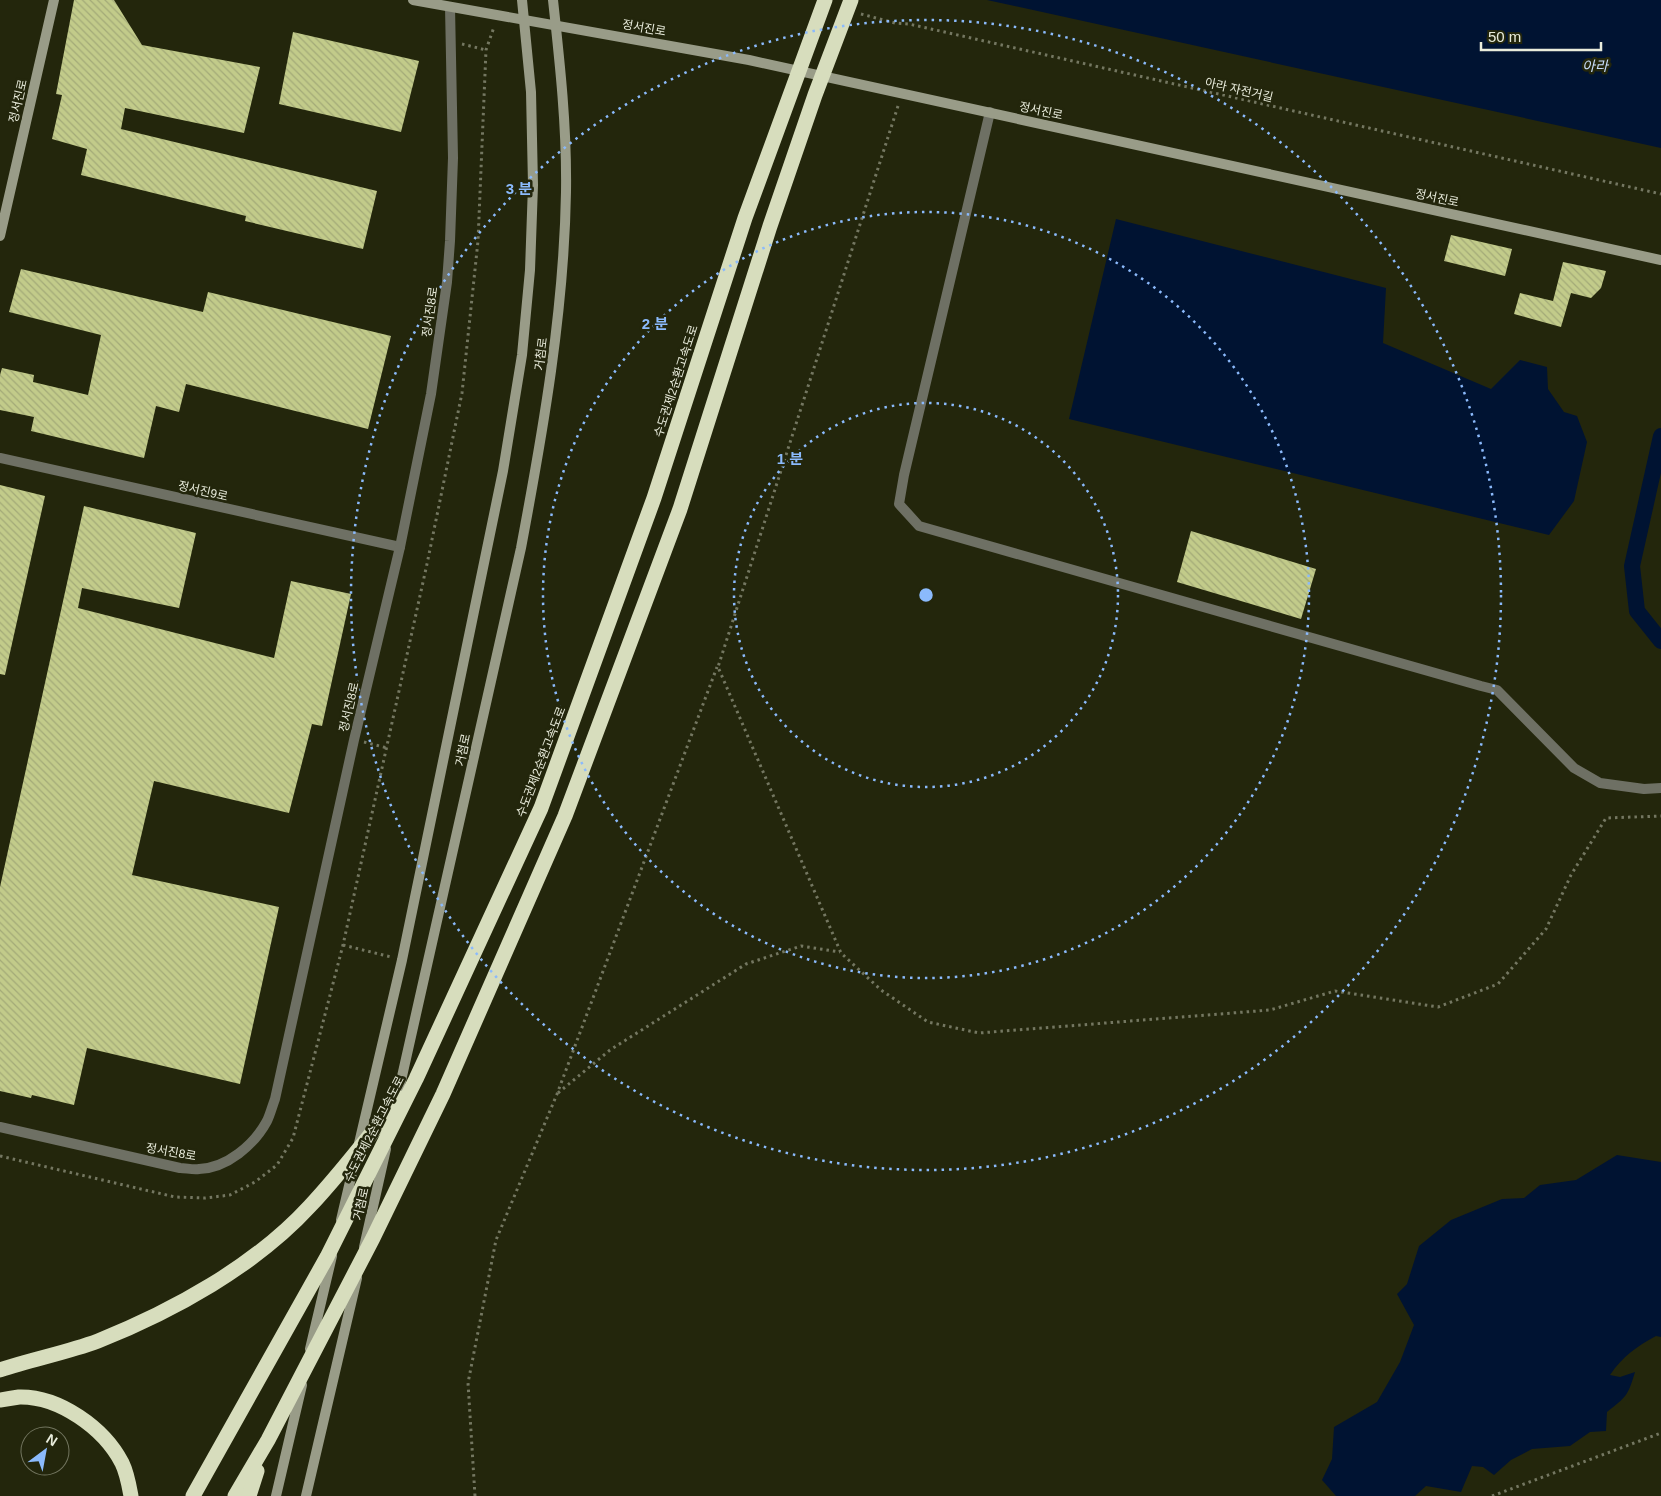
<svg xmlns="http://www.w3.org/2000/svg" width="1661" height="1496" font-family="Helvetica,'Noto Sans KR',sans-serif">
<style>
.water{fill:#001332}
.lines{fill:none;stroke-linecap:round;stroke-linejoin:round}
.canal{stroke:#001332;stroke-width:16}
.building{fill:url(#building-back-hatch)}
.path{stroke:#747761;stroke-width:3;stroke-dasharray:2.5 4;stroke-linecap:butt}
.street{stroke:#6e7064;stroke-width:10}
.secondary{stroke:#999c88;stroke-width:10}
.highway{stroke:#d7ddbd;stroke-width:15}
.ring{fill:none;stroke:#8bbafc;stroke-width:2.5;stroke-dasharray:2.5 5}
.labels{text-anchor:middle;stroke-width:5;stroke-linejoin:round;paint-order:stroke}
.street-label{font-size:12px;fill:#e9ecdc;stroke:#23260c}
.water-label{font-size:14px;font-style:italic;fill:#c9defb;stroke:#23260c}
.centre{fill:#8bbafc;stroke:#23260c;stroke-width:2.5}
.ring-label{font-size:15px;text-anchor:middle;font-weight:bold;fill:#8bbafc;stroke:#23260c;stroke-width:5;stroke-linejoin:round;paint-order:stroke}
</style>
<defs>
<pattern id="building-back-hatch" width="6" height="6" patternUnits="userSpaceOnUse" patternTransform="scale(1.25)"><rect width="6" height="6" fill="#c2cb8a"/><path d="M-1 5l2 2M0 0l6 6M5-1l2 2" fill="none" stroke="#a3aa78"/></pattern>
</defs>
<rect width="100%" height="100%" fill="#23260c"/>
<g class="water">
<polygon points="987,0 1661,0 1661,148"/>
<polygon points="1116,219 1386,288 1383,343 1491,389 1520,360 1547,367 1548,389 1564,412 1577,416 1587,442 1574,501 1549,535 1069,419"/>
<path d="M 1617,1155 L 1661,1162 L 1661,1337 L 1656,1336 C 1636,1347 1623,1356 1610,1375 L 1620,1377 L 1635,1372 C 1628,1396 1626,1397 1607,1412 L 1606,1431 L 1590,1432 L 1570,1446 L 1532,1449 L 1511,1460 L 1494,1475 L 1483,1467 L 1472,1466 L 1461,1492 L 1426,1486 L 1415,1496 L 1336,1496 L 1322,1480 L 1332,1459 L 1334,1427 L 1377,1402 L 1400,1362 L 1414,1325 L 1397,1294 L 1407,1284 L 1419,1246 L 1451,1220 L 1502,1199 L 1524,1198 L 1540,1185 L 1576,1180 Z"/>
</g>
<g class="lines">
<polyline class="canal" points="1661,436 1632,566 1637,611 1661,641"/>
</g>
<g class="building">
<polygon points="74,0 114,0 142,45 260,67 244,133 125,108 121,129 377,191 363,249 245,221 246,216 81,175 87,149 52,139 62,95 56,94"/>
<polygon points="293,32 419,61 401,132 279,104"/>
<polygon points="1451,235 1512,249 1505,276 1444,261"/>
<polygon points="1563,262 1606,271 1601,288 1591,298 1571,293 1561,327 1514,314 1520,293 1553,301"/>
<polygon points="21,269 203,312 208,292 391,336 368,429 186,384 179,412 156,406 144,458 31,431 34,417 0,410 0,375 2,368 34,375 33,382 88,395 101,335 9,312"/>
<polygon points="0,485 45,496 5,675 0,674"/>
<polygon points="84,506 196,533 179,608 82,588 78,608 274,658 291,581 351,594 322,726 312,724 289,813 154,781 132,875 279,907 240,1084 87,1048 74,1105 32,1095 31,1098 0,1091 0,887"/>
<polygon points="1191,531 1316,569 1301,619 1177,582"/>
</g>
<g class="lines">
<g class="path">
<polyline points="861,14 895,23 909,24 1661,194"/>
<polyline points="462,44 486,50"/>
<polyline points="898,106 718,667 841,953 881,990 928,1022 979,1033 1270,1010 1335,991 1438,1007 1498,984 1546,929 1571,875 1606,818 1661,816"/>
<polyline points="364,742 387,748"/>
<polyline points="343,945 391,957"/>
<polyline points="558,1093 610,1050 746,964 801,946 840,952"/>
<polyline points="0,1156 175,1197 205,1198 230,1195 255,1182 277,1165 293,1138 343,945 427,564 462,393 478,241 486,50 494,27"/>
<polyline points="475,1496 468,1383 496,1240 557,1094 717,667"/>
<polyline points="1492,1496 1661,1433"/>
</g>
<g class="street">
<polyline points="990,112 904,475 899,504 919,526 1481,686 1497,690 1574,768 1600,783 1644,789 1661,788"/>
<polyline points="0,458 400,547"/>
<path d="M 0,1127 L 180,1168 C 186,1168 193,1170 199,1169 C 227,1168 254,1145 267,1121 C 270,1115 272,1107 275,1099 L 354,740 L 400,547 L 431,394 L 447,282 L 450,241 L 453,158 L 450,7"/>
</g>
<g class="secondary">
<polyline points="413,0 749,60 1661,260"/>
<polyline points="0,236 54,0"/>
<path d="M 396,1103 L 521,548 C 543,431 564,312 566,192 C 567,128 560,64 553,0"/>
<polyline points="341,1220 402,960 503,471 522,355 530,270 533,185 531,92 522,0"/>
<polyline points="364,1247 386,1149"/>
<polyline points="310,1349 332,1256"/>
<polyline points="276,1496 302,1385"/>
<polyline points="306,1496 357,1278"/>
</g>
<g class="highway">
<path d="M 0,1370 C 32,1359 66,1353 98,1341 C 173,1311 255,1266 310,1206 C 342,1172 370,1134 400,1098"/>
<path d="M 0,1400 C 6,1399 13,1398 19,1397 C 59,1396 104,1428 122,1463 C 127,1473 129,1485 131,1496"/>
<polyline points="193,1496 327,1257 416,1079 541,808 654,498 745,218 825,0"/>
<polyline points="235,1496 268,1440 373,1238 443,1094 565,816 680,509 770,226 815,95 851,0"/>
<polyline points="249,1496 257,1471"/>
</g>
</g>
<g class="ring">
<circle cx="926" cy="595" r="192"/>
<circle cx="926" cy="595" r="383"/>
<circle cx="926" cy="595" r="575"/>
</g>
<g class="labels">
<g class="street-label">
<text transform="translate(644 28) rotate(10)" y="4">정서진로</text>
<text transform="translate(1239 90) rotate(13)" y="4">아라 자전거길</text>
<text transform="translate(18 101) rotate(-77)" y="4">정서진로</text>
<text transform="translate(1041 111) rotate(12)" y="4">정서진로</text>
<text transform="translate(1437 198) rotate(12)" y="4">정서진로</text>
<text transform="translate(430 312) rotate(-82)" y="4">정서진8로</text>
<text transform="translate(541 354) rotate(-83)" y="4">거첨로</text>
<text transform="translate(676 381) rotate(-72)" y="4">수도권제2순환고속도로</text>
<text transform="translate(203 491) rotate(13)" y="4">정서진9로</text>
<text transform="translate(349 707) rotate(-77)" y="4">정서진8로</text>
<text transform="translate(463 750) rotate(-78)" y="4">거첨로</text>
<text transform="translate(541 762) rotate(-69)" y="4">수도권제2순환고속도로</text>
<text transform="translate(374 1129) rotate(-63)" y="4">수도권제2순환고속도로</text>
<text transform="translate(171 1152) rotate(10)" y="4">정서진8로</text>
<text transform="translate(361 1204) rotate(-77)" y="4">거첨로</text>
</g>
<g class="water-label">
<text x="1595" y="71">아라</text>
</g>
</g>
<circle cx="926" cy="595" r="8" class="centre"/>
<g class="ring-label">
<text x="519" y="194">3 분</text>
<text x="655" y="329">2 분</text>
<text x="790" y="464">1 분</text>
</g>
<g transform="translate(45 1451) rotate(32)"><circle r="24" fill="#23260c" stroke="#72755f"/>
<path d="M0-4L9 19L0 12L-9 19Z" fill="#8bbafc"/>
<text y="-8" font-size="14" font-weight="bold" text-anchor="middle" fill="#e9ecdc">N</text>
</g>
<path d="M1481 42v8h120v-8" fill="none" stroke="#e9ecdc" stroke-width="2.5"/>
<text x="1488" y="42" font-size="15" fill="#e9ecdc" stroke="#23260c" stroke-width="4" paint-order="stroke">50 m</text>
</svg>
